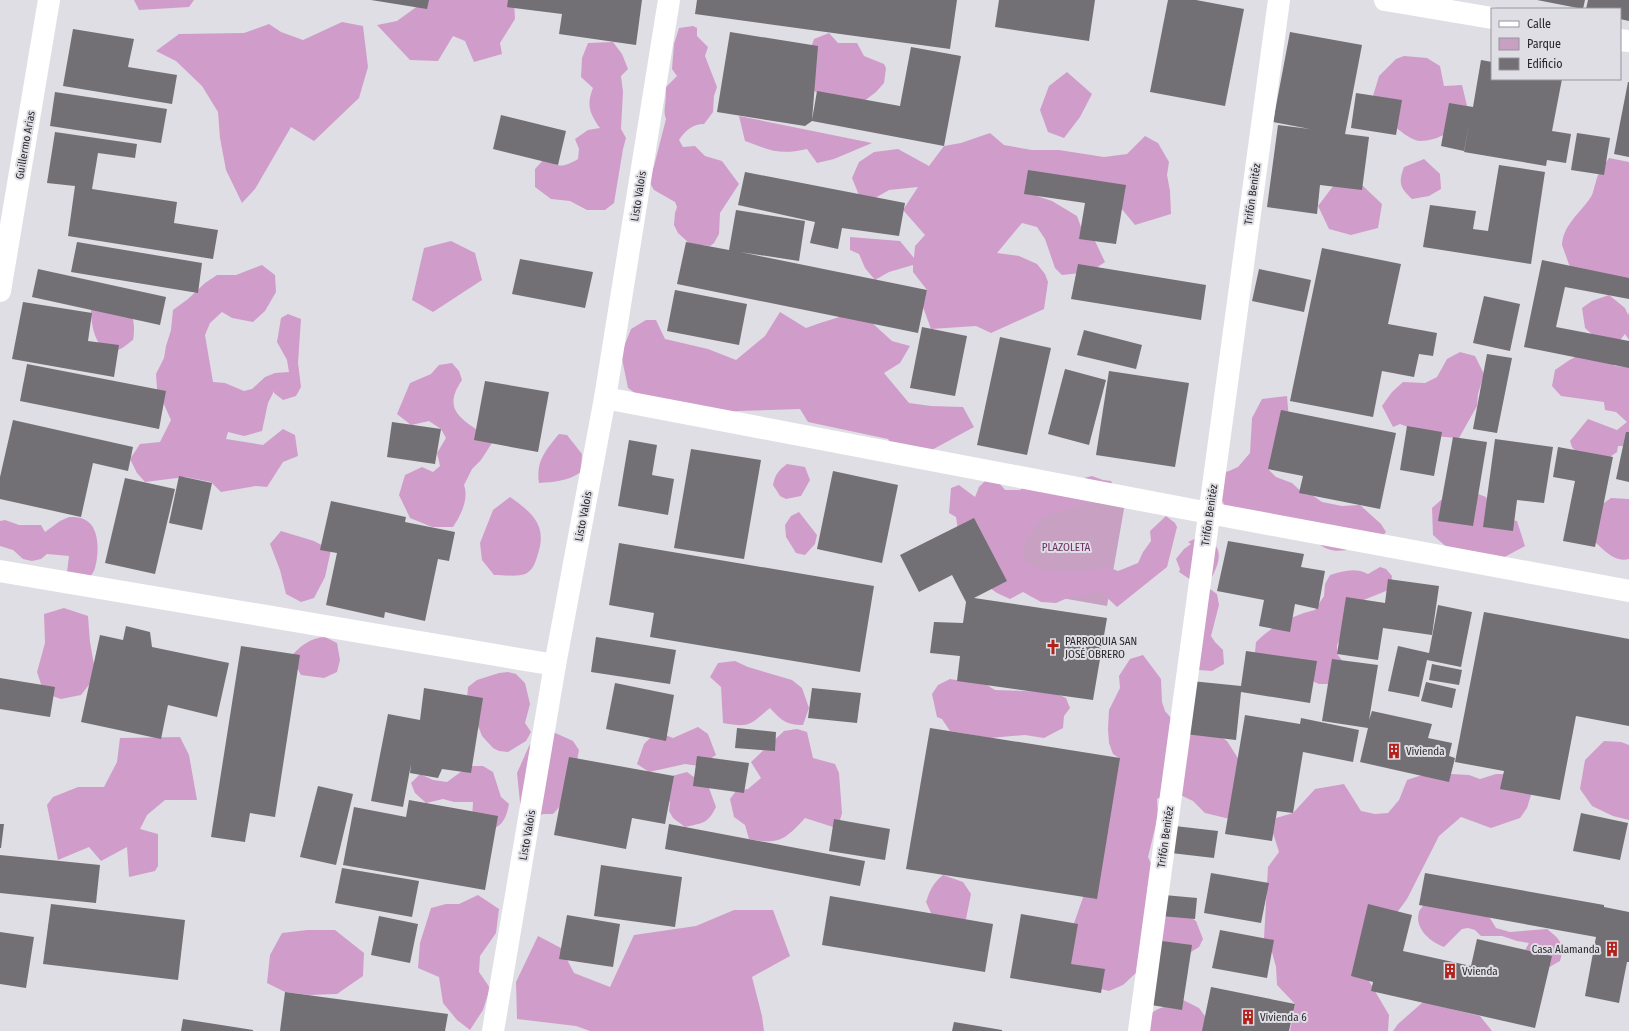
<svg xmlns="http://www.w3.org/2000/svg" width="1629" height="1031" font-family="'Fira Sans Condensed',sans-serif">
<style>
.green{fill:#c7a0c2}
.forest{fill:#d09dca}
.building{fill:#726f75}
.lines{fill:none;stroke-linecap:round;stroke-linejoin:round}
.street{stroke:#fff;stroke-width:22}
.labels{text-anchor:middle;stroke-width:4;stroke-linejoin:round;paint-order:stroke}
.street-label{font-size:11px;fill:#29282b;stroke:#dfdee5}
.park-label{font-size:11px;fill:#6c2f67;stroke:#dfdee5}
.poi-label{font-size:11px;fill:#29282b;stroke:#dfdee5;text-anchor:start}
</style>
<rect width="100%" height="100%" fill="#dfdee5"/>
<polygon class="green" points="1026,485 1125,503 1107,606 1005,588"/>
<g class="forest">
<polygon points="134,0 194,0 189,7 139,10"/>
<polygon points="426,0 514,0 515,19 500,43 502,54 474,62 465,41 453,36 438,61 410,60 377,25 397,21"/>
<polygon points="342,22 363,26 368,67 359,98 314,141 291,127 255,189 242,203 226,170 220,138 218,112 202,86 176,61 156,51 179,34 244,33 269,24 281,32 303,40"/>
<path d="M 693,26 L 697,28 L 697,36 L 708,47 L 705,56 L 717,87 L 714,96 L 713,112 L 704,124 C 692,124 685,131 679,140 L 683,147 L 695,146 L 705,156 L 722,161 L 739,184 L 720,213 L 719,234 L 714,243 L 710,246 L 690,244 L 678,233 L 674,225 L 675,213 L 677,207 L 675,202 L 654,190 L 648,180 L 654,166 L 666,119 C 662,110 668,99 665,88 L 677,76 L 672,69 L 674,44 L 679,28 Z"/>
<polygon points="829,33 838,43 857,43 864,56 884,64 886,68 884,83 876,92 859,105 832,99 814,91 807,59 814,39"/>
<path d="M 613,42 L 622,54 L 628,69 L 621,76 L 623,92 L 621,129 L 626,138 L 623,149 L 614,203 L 605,210 L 587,210 L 570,201 L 551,199 L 535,187 L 535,169 L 546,157 C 558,169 564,167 578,159 L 579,149 L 575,139 L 588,130 L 600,128 C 590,114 586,105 593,88 L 581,77 L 582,58 L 588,43 Z"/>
<path d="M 1404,56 L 1427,58 L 1440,66 L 1444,86 L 1462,85 L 1470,118 C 1456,129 1438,141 1420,141 C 1409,141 1388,121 1381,112 C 1377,108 1375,101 1373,96 L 1379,76 L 1396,59 Z"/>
<polygon points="1067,72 1092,94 1080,117 1064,138 1048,132 1040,110 1049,86"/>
<path d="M 739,116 L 872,143 L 834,159 L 817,163 L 807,149 C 779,155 772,151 745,141 Z"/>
<polygon points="990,133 1004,145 1032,150 1059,150 1104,157 1127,154 1145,136 1158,143 1169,162 1167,175 1170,191 1171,214 1135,225 1111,196 1040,184 1037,196 1052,201 1077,216 1081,227 1095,241 1105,262 1090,272 1062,275 1055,268 1045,239 1037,227 1022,223 997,253 1019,256 1037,264 1045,274 1048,282 1044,309 991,333 976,326 931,329 923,307 927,290 913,272 913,265 889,272 875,280 865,268 859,254 850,250 850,237 900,241 914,258 915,246 925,235 903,210 918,187 889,190 863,205 852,178 859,162 874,152 898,149 929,166 944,146 961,143"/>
<path d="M 1609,158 L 1629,162 L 1629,293 L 1576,284 L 1562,245 C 1563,224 1582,212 1592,195 C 1595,187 1596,178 1600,171 C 1602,167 1606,163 1609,158 Z"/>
<path d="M 1424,159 L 1440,174 L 1441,189 L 1429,196 L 1412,199 C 1400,188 1398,183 1404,167 Z"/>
<polygon points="1337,181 1362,185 1382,204 1378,228 1351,235 1329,229 1318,206"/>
<polygon points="451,241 475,253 482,280 433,312 412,300 424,248"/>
<polygon points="262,265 275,275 276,292 265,311 253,322 232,318 222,312 210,323 205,335 213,382 225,383 244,391 252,389 265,377 275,373 289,372 287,360 277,342 281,318 288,314 301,319 298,363 301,387 296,396 283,400 274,393 274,391 268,403 262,431 244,436 228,432 226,439 263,445 283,429 295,435 298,456 283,462 267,487 256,486 221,492 211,482 185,477 145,482 137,473 130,459 140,444 160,442 171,420 157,389 156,374 164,358 166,346 171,330 173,310 188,299 205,283 217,275 236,275"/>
<polygon points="1609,295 1625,308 1628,315 1629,312 1629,340 1625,334 1620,340 1605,346 1585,328 1582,308 1592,301"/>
<path d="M 107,299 C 112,301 121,303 125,307 C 135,315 135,328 133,340 C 127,344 121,351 113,351 C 95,351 91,324 91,310 Z"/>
<polygon points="859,311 892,341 910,346 900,363 884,373 909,403 931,406 963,407 974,427 906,464 888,439 808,422 800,409 738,411 675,422 628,388 621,354 631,329 646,320 656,320 665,339 708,349 736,360 765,336 780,312 806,328 820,323"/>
<polygon points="1460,352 1475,356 1484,374 1478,394 1477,406 1459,438 1432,436 1400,424 1393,427 1382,406 1392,392 1403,382 1425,383 1437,377 1447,359"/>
<polygon points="1584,352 1602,355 1615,366 1629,367 1629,446 1618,446 1617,452 1610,457 1582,459 1572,447 1570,441 1588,419 1617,430 1627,422 1616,412 1605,410 1604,402 1561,396 1552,386 1555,370 1568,361"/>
<path d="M 452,363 L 459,371 L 462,380 C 437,417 473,421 492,443 L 481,460 L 472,469 L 464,485 C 469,499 461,515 453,527 L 432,527 L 410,518 L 399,495 L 405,475 L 422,467 L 433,472 L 440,466 L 437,453 L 446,438 L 441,429 L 429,421 L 411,425 L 397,414 L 410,383 L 431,374 L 439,365 Z"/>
<path d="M 1287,396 L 1289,420 L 1281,446 L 1269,470 L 1276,477 L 1292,483 L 1304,494 L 1312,495 L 1322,502 L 1342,506 L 1360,505 L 1381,524 L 1386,532 C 1380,539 1374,541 1366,544 C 1348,551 1330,556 1316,541 L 1229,517 L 1223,502 L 1215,493 L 1214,475 L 1229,471 L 1238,467 L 1250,453 L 1252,418 L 1262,399 Z"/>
<path d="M 559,434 L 567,435 L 582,454 L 581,472 C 568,481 554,482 539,483 C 536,461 545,451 559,434 Z"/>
<path d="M 787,464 L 805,467 L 810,480 L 801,496 L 786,499 L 780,496 L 773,485 C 775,474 779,470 787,464 Z"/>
<polygon points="1092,476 1103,480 1111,481 1114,487 1096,500 1044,516 1036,525 1027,539 1022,552 1025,561 1048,572 1077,572 1108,567 1118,571 1138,563 1143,552 1151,541 1150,531 1166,516 1175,523 1177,527 1167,567 1117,607 1099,590 1092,594 1072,596 1056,603 1041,602 1023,592 1010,599 997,593 983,583 959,537 956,517 949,513 951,488 959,485 975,497 979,487 988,478 1000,484 1005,490 1020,490 1026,485 1080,479"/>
<polygon points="1465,489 1486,497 1495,516 1517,521 1525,546 1499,560 1451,551 1433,535 1432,508 1441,500"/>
<path d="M 510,497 C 534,514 548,526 537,557 C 535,564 532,571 525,574 C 518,577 502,575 494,575 L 482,560 L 480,543 L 493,510 Z"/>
<path d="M 1611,498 L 1629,499 L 1629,559 C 1613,563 1603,548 1591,539 L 1595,506 L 1604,503 Z"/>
<polygon points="799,512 817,535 815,544 805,555 796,553 786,537 785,525 791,516"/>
<path d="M 69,517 C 75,517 82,517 87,521 C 100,529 99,555 95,568 C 94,572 91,575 89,579 L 67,572 L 69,556 L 47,554 L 41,559 L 32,561 L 23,559 L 13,550 L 0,546 L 0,521 L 5,520 L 19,525 L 41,525 L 45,532 L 60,521 Z"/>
<polygon points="281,531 314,541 331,550 325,577 314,598 301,602 286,594 280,570 270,544"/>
<path d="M 1201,536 C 1205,538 1211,541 1215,545 C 1224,555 1215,572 1209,582 L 1191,580 L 1179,572 L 1180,569 L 1176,559 L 1184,549 L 1191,544 L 1188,542 Z"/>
<path d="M 1380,567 L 1386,569 L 1392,576 L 1391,584 L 1386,591 L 1356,603 L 1337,645 L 1337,654 L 1345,664 L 1333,684 L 1319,684 L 1310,680 L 1258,661 L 1255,652 L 1256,642 C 1272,626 1293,615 1315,610 L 1324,596 L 1325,584 L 1330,575 C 1343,571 1355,567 1368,574 Z"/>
<polygon points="1207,587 1217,594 1219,605 1211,636 1215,642 1223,650 1224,664 1212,671 1199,670 1184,652"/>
<polygon points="64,608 88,616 90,642 96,676 81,695 61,699 44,693 37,672 45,643 44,614"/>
<path d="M 325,637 L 337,643 L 340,660 L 337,672 L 324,678 L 301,675 L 296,666 L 293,654 C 303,644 311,638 325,637 Z"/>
<polygon points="1143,655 1161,679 1162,702 1165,711 1171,718 1217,734 1227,741 1241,763 1234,820 1205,813 1193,801 1172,791 1157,799 1158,816 1148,857 1153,868 1151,877 1187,915 1196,921 1203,939 1199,947 1191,952 1137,972 1123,985 1109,991 1078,983 1065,970 1072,929 1087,886 1119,758 1113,754 1109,743 1108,729 1109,710 1120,688 1119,676 1130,659"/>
<path d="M 735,661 L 748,667 L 792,680 L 802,688 L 809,708 L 803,725 C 786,725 781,720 770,708 C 749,725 751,728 723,723 L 721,687 L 710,677 L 718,663 Z"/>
<polygon points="508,672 516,674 525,683 530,704 525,723 531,732 526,741 508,752 499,751 493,748 482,736 479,728 472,720 467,700 468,687 477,680 499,673"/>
<polygon points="950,679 987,685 995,690 1053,692 1066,698 1070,708 1064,716 1063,728 1044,738 1025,735 990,738 950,731 942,719 937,717 932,694 938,685"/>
<polygon points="698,727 708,734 716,755 699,766 685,764 649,772 637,764 644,744 654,734 663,734 673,738"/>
<path d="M 797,729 L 807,732 L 813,758 L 835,764 L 839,773 L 842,813 L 840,820 L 833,827 L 805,818 C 785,840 779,845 749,839 L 745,825 L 734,817 L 730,799 L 736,791 L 748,789 L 761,778 L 751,762 L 784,731 Z"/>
<path d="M 551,731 L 573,741 L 579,750 C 575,772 570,798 553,814 L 543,814 L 529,821 L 521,812 L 517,773 L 529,746 L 537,736 Z"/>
<polygon points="180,737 189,755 197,800 165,800 147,815 140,829 158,834 158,866 155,871 129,877 127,847 101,861 89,847 58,860 47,805 53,797 78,787 104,787 117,762 120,738"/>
<polygon points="1604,741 1621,742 1629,745 1629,820 1613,816 1592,806 1580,789 1585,760"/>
<path d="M 469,766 L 483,766 L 493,772 L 501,797 L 509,804 C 505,824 501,826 483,833 L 472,820 L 473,802 L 454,802 L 443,799 L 426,803 L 415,793 L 411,783 L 420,774 L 433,780 L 447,782 Z"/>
<path d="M 687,772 L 709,788 L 716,807 C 708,824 702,823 685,827 L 673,818 L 669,811 L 670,802 L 658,784 L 672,776 Z"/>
<polygon points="1451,774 1469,775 1480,779 1496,774 1512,774 1526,780 1531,795 1527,808 1520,818 1491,828 1461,817 1439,836 1407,899 1382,933 1369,981 1389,1015 1388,1031 1290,1031 1295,1004 1277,985 1276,967 1272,952 1264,938 1268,867 1279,852 1273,833 1276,818 1293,813 1315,789 1344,784 1361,811 1375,814 1388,813 1399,800 1407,780 1419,776"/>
<path d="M 943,875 L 963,882 L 971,894 L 966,919 L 943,926 L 931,913 L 926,902 C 930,890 933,883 943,875 Z"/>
<polygon points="478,895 499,909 496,933 480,956 479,972 490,988 483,1010 470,1030 457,1020 443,1003 439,977 418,968 420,943 431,908 446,904 459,904"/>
<path d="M 1426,902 L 1481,914 L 1490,918 L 1496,928 L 1510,932 L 1547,929 C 1560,939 1565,944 1560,961 L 1546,969 L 1524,952 L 1529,943 L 1517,941 L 1502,936 L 1481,936 L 1475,930 L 1468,928 L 1462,929 L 1444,947 C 1430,942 1414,928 1419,912 C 1420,909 1424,905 1426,902 Z"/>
<polygon points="734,910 773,910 790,956 752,977 762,1016 764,1031 590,1031 576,1026 517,1019 516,982 538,936 561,948 574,973 610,987 634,935 696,926"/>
<polygon points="307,930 335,930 364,953 363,976 337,994 309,995 285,992 267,983 270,955 282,933"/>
<polygon points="1183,1000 1199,1008 1216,1031 1134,1031 1133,1024 1158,1009"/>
<polygon points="1423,1002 1480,1016 1492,1031 1393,1031 1398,1024"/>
</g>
<g class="building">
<polygon points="371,0 429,0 427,9"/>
<polygon points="508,0 642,0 636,45 559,34 562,14 507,7"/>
<polygon points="697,0 957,0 950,49 695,14"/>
<polygon points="999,0 1095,0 1089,41 995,27"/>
<polygon points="1168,0 1196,0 1244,9 1225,106 1150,92"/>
<polygon points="1537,0 1585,0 1583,9"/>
<polygon points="1588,0 1629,0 1629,21 1620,19 1620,9 1586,9"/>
<polygon points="73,29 134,39 128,67 177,75 172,104 63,86"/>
<polygon points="730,32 818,46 812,120 817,91 900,106 911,47 961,56 944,146 812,121 805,126 717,112"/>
<polygon points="1290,32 1362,45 1345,134 1369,137 1362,190 1320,185 1317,214 1267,207 1278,125 1310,129 1273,122"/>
<polygon points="1481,60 1492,62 1492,79 1562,79 1552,131 1571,134 1566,163 1547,160 1546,166 1464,152 1470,120 1464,151 1441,146 1449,103 1473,107"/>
<polygon points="1628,82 1629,82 1629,157 1614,154"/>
<polygon points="55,92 167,109 161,143 50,126"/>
<polygon points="1356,93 1402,100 1396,135 1351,128"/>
<polygon points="501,115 566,131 558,165 493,149"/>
<polygon points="55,132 137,144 135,158 98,153 92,189 177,202 174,223 218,230 213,259 68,236 75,186 47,183"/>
<polygon points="1577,133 1610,138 1604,175 1571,170"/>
<polygon points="1499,165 1545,172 1531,264 1423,247 1430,205 1476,211 1473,229 1488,231"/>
<polygon points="1028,170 1126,185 1116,244 1079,239 1085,203 1024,194"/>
<polygon points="745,172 905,203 899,236 842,228 838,249 810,243 815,222 738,205"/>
<polygon points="736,210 805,221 799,261 740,252 927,290 918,333 677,284 686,242 729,250"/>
<polygon points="77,242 202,263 198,293 71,272"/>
<polygon points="1322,248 1401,264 1388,324 1437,333 1433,356 1419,354 1414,377 1382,371 1373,417 1290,401"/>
<polygon points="520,259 593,272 585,308 512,294"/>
<polygon points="1542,260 1629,278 1629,299 1565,287 1556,327 1629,341 1629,368 1524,347"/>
<polygon points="1078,264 1206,285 1201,320 1071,299"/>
<polygon points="38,269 166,297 160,325 32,297"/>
<polygon points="1259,269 1311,280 1304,312 1252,301"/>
<polygon points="675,290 747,304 739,345 667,331"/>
<polygon points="1484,296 1520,304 1510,351 1473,343"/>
<polygon points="23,302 92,313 88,341 119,345 114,377 12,359"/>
<polygon points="922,327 967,336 955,396 910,388"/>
<polygon points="1084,330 1142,345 1136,369 1077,355"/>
<polygon points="1000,337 1051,348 1027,455 977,445"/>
<polygon points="1487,354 1512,358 1497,433 1473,429"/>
<polygon points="27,364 166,391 159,429 20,401"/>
<polygon points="1065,369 1106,380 1089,445 1048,434"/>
<polygon points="1109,371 1189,383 1175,467 1096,455"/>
<polygon points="485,381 549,392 538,452 474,440"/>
<polygon points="1281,410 1396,433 1380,509 1299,493 1303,476 1268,469"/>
<polygon points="13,420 133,447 128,471 93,463 81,517 0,499 0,477"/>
<polygon points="392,422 441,429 435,464 387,457"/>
<polygon points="1407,426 1442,432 1434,476 1400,470"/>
<polygon points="1626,432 1629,432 1629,482 1616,479"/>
<polygon points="1453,437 1487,442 1473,526 1438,521"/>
<polygon points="1495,439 1553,447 1544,503 1517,500 1513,531 1483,527"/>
<polygon points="629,440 657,445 652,475 674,479 668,515 618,506"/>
<polygon points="1558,447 1613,457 1595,547 1563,541 1575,481 1553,477"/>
<polygon points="691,449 761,460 744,559 674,548"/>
<polygon points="833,471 898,485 882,563 817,549"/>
<polygon points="179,476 212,483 202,530 169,523"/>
<polygon points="125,478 175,489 155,574 105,563"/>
<polygon points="331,501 406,517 405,522 455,532 449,561 438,559 425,621 385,612 384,618 326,605 337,553 320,550"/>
<polygon points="974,518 1007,581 974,598 1107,618 1093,700 957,681 960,656 930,653 934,622 963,623 966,602 952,575 919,592 900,555"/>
<polygon points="1228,541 1304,554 1301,567 1325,571 1318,609 1295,604 1290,632 1259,626 1264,600 1217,591"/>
<polygon points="619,543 874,586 860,672 650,637 654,613 609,605"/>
<polygon points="1388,579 1439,586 1432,635 1383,628 1378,660 1337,654 1346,597 1385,603"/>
<polygon points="1438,605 1472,612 1461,667 1427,660 1419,697 1388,691 1398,646 1429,653"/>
<polygon points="1484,612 1629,639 1629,726 1576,716 1560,800 1500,789 1504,771 1455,762"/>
<polygon points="126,626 150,632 152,647 229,663 217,717 168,705 161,739 81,722 100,635 123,640"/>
<polygon points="596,637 676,650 670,684 591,672"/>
<polygon points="241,646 300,655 275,817 250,813 245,842 211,837"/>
<polygon points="1246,651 1317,661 1310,703 1241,692 1236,740 1185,734 1191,681 1241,686"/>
<polygon points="1332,659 1378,665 1369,720 1372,711 1432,724 1428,738 1452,743 1449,756 1455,758 1449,782 1360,762 1368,728 1322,721"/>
<polygon points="1432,664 1462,670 1459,685 1429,680"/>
<polygon points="0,678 55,687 50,717 0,709"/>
<polygon points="1426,682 1456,689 1452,708 1421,701"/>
<polygon points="615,683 674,695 666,741 606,729"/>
<polygon points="424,688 483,698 471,773 442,769 438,778 410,773 411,764 403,807 371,801 388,714 420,720"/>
<polygon points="812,688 861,693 857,723 808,718"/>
<polygon points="1245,715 1300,724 1301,718 1359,730 1353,762 1303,752 1293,813 1277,811 1272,841 1225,834"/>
<polygon points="737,728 776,732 775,751 735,748"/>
<polygon points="930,728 1120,758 1097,899 906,869"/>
<polygon points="697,756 749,763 744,793 693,786"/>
<polygon points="569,757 674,776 665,824 632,818 626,849 554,835"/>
<polygon points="318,786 353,794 336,865 300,857"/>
<polygon points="409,800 498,816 485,890 343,865 354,807 406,817"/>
<polygon points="1581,813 1628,823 1620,860 1573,851"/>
<polygon points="834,819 890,829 885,860 829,851"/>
<polygon points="0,824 4,824 1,848 0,848"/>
<polygon points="669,824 865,861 860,886 665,849"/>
<polygon points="1175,826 1218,831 1214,858 1171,853"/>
<polygon points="0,855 100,865 96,903 0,893"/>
<polygon points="601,865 682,877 675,927 594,916"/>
<polygon points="342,868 419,881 412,917 335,903"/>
<polygon points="1211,873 1269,883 1261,923 1204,913"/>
<polygon points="1425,873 1604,905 1604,907 1629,912 1629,962 1627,962 1619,1003 1585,996 1596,937 1419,905"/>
<polygon points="1164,895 1197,898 1195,919 1161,916"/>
<polygon points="830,896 993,924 985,972 822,945"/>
<polygon points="51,904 185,920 178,980 43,964"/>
<polygon points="1368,904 1412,915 1403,951 1471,966 1477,939 1552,956 1535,1028 1371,991 1373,982 1351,976"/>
<polygon points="1021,914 1078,924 1071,964 1105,969 1101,993 1010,978"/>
<polygon points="567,915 620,924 613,967 559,959"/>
<polygon points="379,916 418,924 410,963 371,955"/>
<polygon points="1220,930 1274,940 1267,978 1212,968"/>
<polygon points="0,932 34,937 26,988 0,984"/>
<polygon points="1162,941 1192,945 1182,1010 1151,1005"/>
<polygon points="1211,987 1295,1004 1289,1031 1202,1031"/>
<polygon points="285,992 448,1014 445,1031 280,1031"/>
<polygon points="183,1019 253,1030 253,1031 181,1031"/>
<polygon points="954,1022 1002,1030 1002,1031 952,1031"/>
</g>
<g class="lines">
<g class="street">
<polyline points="1385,0 1492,18"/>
<polyline points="1620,40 1629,41"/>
<polyline points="0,291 49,0"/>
<polyline points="605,398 1209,513 1629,591"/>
<polyline points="0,571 555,665"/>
<polyline points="493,1031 555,665 605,398 669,0"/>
<polyline points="1139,1031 1279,0"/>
</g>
</g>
<defs>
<symbol id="church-bare" viewBox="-9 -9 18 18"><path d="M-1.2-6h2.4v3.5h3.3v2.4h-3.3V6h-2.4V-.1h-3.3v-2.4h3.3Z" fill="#b2221b" stroke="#dfdee5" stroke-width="2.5" paint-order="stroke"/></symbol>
<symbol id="building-bare" viewBox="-9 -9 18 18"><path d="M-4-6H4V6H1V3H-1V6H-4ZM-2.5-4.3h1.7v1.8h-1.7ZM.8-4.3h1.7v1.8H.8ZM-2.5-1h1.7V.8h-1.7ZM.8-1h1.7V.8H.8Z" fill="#b2221b" stroke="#dfdee5" stroke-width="2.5" paint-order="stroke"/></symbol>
</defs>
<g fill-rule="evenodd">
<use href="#church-bare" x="1042" y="636" width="22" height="22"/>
<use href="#building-bare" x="1383" y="740" width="22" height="22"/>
<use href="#building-bare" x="1601" y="938" width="22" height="22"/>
<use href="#building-bare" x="1439" y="960" width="22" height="22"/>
<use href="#building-bare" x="1237" y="1006" width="22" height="22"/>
</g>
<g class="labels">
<g class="street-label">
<text transform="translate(25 145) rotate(-80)" y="4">Guillermo Arias</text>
<text transform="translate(1252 194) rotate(-82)" y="4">Trifón Benitéz</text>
<text transform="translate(638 196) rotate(-81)" y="4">Listo Valois</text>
<text transform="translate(1209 515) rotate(-82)" y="4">Trifón Benitéz</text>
<text transform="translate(583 516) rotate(-79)" y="4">Listo Valois</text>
<text transform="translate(527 835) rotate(-80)" y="4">Listo Valois</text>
<text transform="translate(1165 837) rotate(-82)" y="4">Trifón Benitéz</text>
</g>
<g class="park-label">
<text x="1066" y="551">PLAZOLETA</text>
</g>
<g class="poi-label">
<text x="1065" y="645">PARROQUIA SAN<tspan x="1065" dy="13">JOSÉ OBRERO</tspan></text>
<text x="1406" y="755">Vivienda</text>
<text x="1600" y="953" text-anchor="end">Casa Alamanda</text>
<text x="1462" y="975">Vvienda</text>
<text x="1260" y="1021">Vivienda 6</text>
</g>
</g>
<rect x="1491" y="8" width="130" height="72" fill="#dfdee5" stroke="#96959b"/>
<rect x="1499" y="21" width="20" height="6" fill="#ffffff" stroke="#96959b"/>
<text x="1527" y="28" font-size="12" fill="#29282b">Calle</text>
<rect x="1499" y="38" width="20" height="12" fill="#c7a0c2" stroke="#96959b"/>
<text x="1527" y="48" font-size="12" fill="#29282b">Parque</text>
<rect x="1499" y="58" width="20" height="12" fill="#726f75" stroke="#96959b"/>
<text x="1527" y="68" font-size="12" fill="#29282b">Edificio</text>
</svg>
